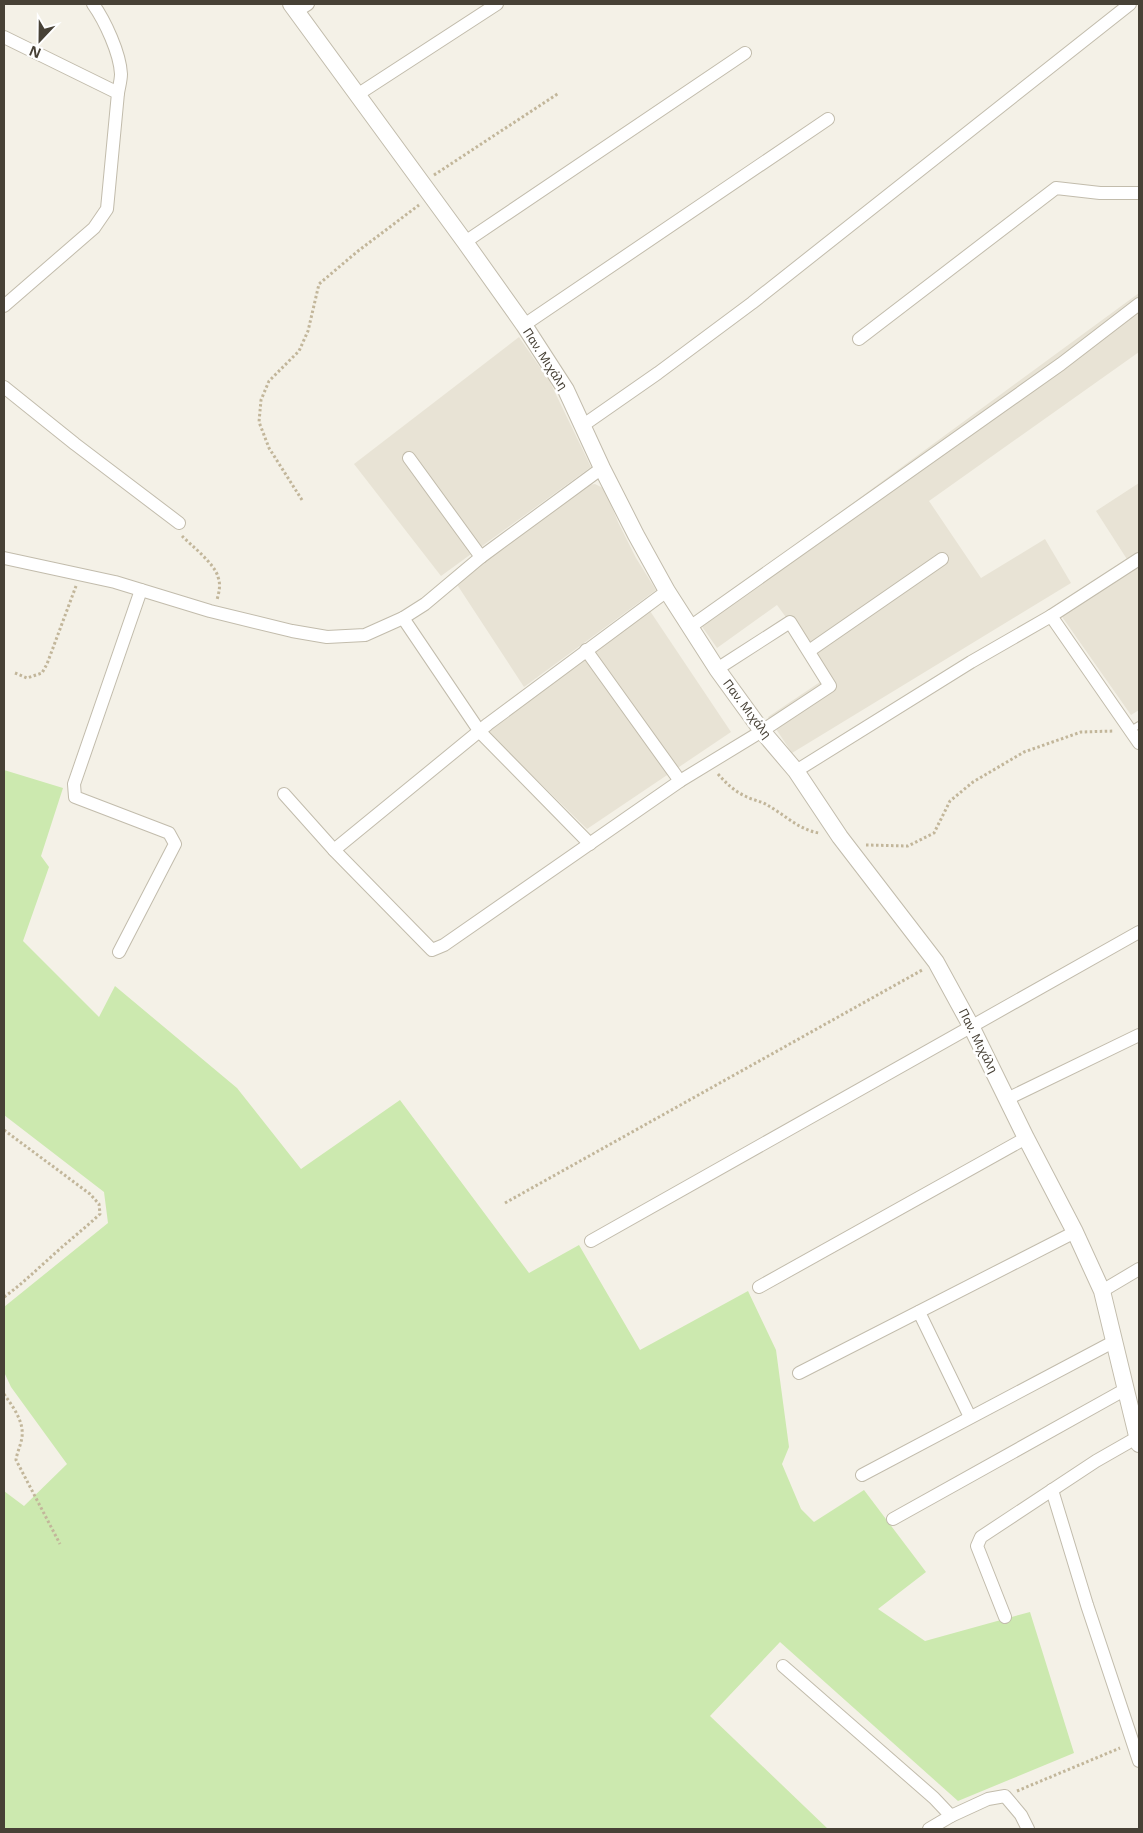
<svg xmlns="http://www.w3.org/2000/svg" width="1143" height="1833" font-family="'Noto Sans',sans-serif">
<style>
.residential{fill:#e8e3d5}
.green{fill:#cce9af}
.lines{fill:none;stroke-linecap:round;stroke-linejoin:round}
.service-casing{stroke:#c2bcac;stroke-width:8}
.minor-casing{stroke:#c2bcac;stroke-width:14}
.tertiary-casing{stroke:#c2bcac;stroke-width:18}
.path{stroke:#c2b69a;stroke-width:3;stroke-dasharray:2.5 2.5;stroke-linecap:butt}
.service{stroke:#fff;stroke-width:6}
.minor{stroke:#fff;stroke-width:12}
.tertiary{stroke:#fff;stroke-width:16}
.labels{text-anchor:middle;stroke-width:5;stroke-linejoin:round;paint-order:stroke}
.street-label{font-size:12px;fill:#474136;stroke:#fff}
</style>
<rect width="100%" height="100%" fill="#f4f1e7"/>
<g class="residential">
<polygon points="1139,293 1139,352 929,501 981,578 1045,539 1071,583 792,753 768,717 829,676 777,605 717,648 696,618"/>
<polygon points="519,337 550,382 591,467 441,576 354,464"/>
<polygon points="1139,483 1139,710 1131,715 1058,611 1132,567 1096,511"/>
<polygon points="595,484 603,488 606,492 618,522 636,558 656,590 524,687 456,583 588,485"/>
<polygon points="650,611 731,732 587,829 488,732"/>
</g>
<polygon class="green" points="4,770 63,788 41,856 49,867 23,941 99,1017 115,986 237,1088 301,1169 400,1100 529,1273 579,1245 640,1350 748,1291 776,1350 789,1447 782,1464 801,1509 814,1522 864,1490 926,1572 878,1609 925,1641 1030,1612 1074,1753 958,1801 780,1642 710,1716 828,1829 4,1829 4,1491 24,1506 67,1464 11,1387 4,1372 4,1307 108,1223 104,1192 4,1115"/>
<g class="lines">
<defs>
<polyline id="service" points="1129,731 1139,725"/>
<g id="minor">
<path d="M 93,4 C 105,21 120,53 121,74 C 121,80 119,87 118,93"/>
<polyline points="297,11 308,4"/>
<polyline points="4,37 118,93 107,209 94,228 4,306"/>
<polyline points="357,95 497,4"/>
<polyline points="465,242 745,53"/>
<polyline points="524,325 828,119"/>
<polyline points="859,339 1056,188 1100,193 1139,193"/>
<polyline points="4,387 75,444 179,523"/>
<polyline points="582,426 658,373 752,303 1130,4"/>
<polyline points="409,458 481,557"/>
<polyline points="4,558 115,582 210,611 292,631 327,637 365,635 403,618 425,604 481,557 602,468"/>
<polyline points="1051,616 1139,743"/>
<polyline points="403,618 480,732 590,844"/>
<polyline points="690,627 1061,364 1139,304"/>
<polyline points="586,650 680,781"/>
<polyline points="809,651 942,559"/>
<polyline points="796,771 971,662 1051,616 1139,559"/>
<polyline points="284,794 334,850 432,950 444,945 680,781 762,731 830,686 790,622 717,669"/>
<polyline points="334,850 488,724 667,591"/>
<polyline points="119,952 175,844 169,833 75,797 74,784 141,590"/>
<polyline points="1007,1099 1139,1035"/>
<polyline points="591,1241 1139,932"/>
<polyline points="759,1287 1026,1138"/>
<polyline points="1102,1291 1139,1269"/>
<polyline points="919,1312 970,1417"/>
<polyline points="799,1373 1075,1232"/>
<polyline points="862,1475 1115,1341"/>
<polyline points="1052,1490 1087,1605 1139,1761"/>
<polyline points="893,1519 1126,1389"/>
<polyline points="1005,1617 977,1546 981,1537 1096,1461 1138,1437"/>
<polyline points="783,1666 934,1798 951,1816 988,1799 1005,1796 1021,1815 1028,1829"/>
<polyline points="929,1829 951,1816"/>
</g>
<polyline id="tertiary" points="291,4 465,242 524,325 566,390 602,468 636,535 667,591 717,669 762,731 796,771 840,837 936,962 971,1026 1026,1138 1075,1232 1102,1291 1139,1444"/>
</defs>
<use href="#service" class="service-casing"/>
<use href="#minor" class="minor-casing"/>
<use href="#tertiary" class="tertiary-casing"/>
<g class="path">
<polyline points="434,175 559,93"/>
<polyline points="302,500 269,448 259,422 261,400 269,381 299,351 308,331 319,284 358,251 419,205"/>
<path d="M 182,536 C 192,546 215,564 218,577 C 221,585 219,592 217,600"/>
<polyline points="15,673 27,678 42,673 47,664 76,586"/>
<path d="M 718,774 C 726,783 734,791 745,796 C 752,800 761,801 767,805 C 784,814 799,830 819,833"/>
<polyline points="866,845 908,846 934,833 950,801 973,782 1024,752 1081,732 1114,731"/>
<path d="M 4,1130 L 90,1194 L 99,1204 L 100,1214 C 84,1229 67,1242 51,1257 C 35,1271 21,1285 4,1297"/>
<polyline points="505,1203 924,969"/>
<path d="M 4,1394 C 13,1407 24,1421 22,1437 C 21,1445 17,1452 16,1460 L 60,1544"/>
<polyline points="1017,1791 1120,1748"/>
</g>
<use href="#service" class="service"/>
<use href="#minor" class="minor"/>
<use href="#tertiary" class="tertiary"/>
</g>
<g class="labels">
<g class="street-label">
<text transform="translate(545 359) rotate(57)" y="4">Παν. Μιχάλη</text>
<text transform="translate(747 709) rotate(53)" y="4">Παν. Μιχάλη</text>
<text transform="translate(978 1041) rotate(63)" y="4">Παν. Μιχάλη</text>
</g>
</g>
<rect width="1143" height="1833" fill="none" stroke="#474136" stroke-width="10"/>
<g transform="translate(40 40) rotate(202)" stroke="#ffffff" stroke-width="4" paint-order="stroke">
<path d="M0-4L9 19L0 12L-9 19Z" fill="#474136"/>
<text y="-8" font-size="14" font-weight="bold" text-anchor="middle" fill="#474136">N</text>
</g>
</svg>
